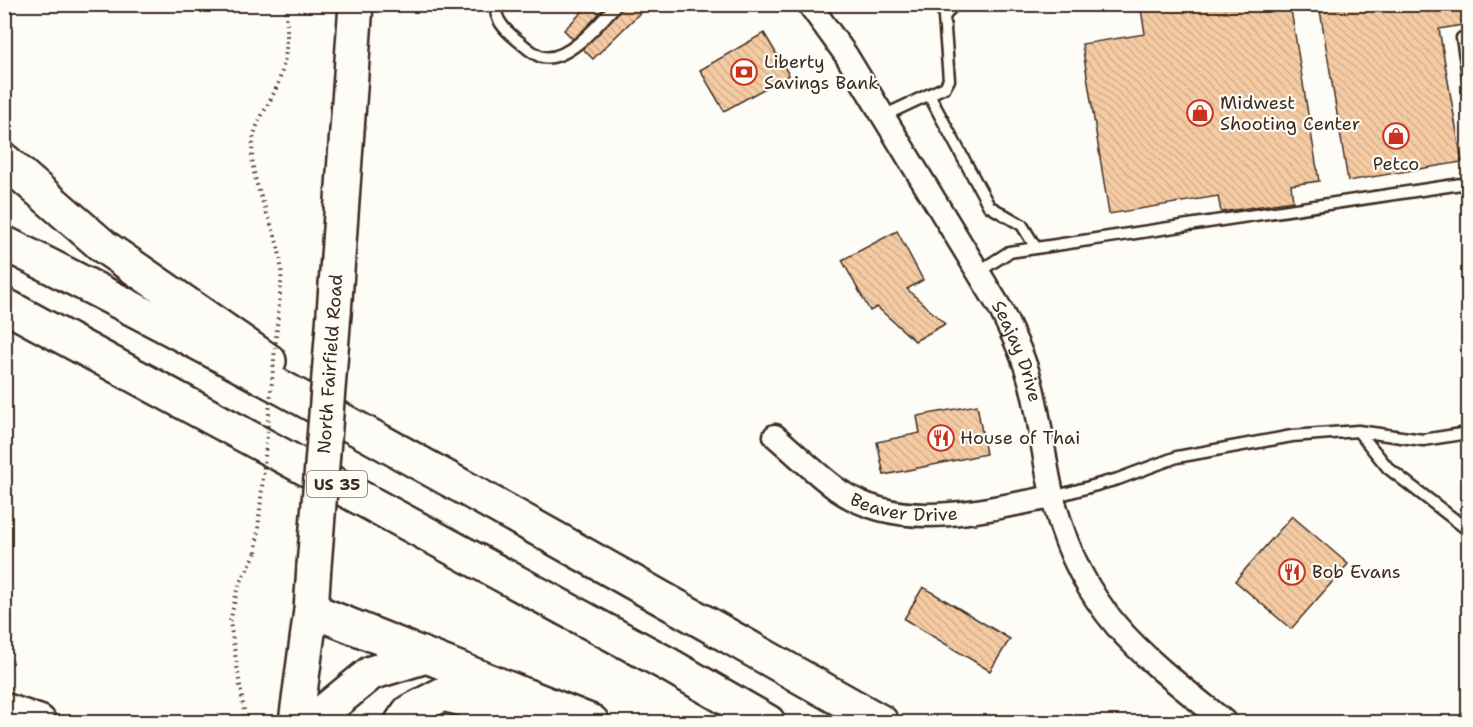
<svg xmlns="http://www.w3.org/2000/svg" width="1473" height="727" font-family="'Shantell Sans',sans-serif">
<defs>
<pattern id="building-back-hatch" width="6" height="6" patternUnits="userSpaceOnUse" patternTransform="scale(1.5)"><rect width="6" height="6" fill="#f4cba3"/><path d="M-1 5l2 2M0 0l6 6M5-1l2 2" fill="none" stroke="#d2ae8c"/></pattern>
</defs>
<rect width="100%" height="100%" fill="#fdfcf7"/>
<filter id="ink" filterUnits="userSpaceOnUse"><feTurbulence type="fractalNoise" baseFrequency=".0167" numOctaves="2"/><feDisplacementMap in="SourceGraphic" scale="12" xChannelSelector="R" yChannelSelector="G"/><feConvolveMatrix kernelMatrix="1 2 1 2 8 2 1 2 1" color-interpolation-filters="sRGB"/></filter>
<g filter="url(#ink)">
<path fill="url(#building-back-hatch)" stroke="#3b2a1e" stroke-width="1.5" d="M590 4H649L593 59 564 30Z
M1169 4H1290L1319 181 1291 185 1293 201 1221 212 1218 196 1109 214 1082 44 1145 34 1141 9Z
M1319 4H1468V24L1439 29 1462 162 1348 181Z
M764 33 789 75 724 111 700 70Z
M897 231 923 280 907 289 945 324 915 341 877 307 870 311 842 260Z
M977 405 986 454 884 475 877 442 920 433 917 416Z
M1292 516 1348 564 1291 629 1235 581Z
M923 587 1010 639 990 671 904 619Z"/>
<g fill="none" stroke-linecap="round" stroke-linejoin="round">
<g stroke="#3b2a1e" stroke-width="15">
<path id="service" d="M496 4C494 19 505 30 516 39 524 45 533 55 543 57 569 62 601 21 617 4
M1468 37 1462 38 1468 76
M929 95 989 206 1022 225 1036 248
M883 116 945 87 949 80 944 17 952 6 963 4
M978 272 1009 252 1468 183
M1358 431 1388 468 1468 530
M1053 497 1118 479 1177 457 1292 436 1358 431 1423 440 1468 433"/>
</g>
<g stroke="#3b2a1e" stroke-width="27">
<g id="minor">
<path id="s1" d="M809 4 846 55 1000 308C1012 333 1024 357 1031 384 1042 425 1044 469 1056 509 1085 615 1144 657 1225 722"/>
<path id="s2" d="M775 436C796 454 816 474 838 490 903 534 983 509 1053 497"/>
</g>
</g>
<g stroke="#3b2a1e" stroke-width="38">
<path id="primary" d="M334 313 356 4
M296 722 311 610 314 566"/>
</g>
<g stroke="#3b2a1e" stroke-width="38">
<path id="motorway" d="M4 160 103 246 269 361
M4 243C302 392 591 559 881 722
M4 305 669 665 768 722
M311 610 592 722
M4 710 39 722
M311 722 371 673 426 656
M402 722 409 712 443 694 528 716"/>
</g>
<path stroke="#3b2a1e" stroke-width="4" stroke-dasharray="1.5 4.5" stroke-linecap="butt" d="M281 284C286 229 246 193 253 141 255 122 270 104 277 86 287 61 290 30 284 4
M243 722 244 711 230 622 237 590 256 552"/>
<use href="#service" stroke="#fdfcf7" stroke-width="10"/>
<use href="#minor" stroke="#fdfcf7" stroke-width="22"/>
<use href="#primary" stroke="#fdfcf7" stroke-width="33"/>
<use href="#motorway" stroke="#fdfcf7" stroke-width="33"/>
<g stroke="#3b2a1e" stroke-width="38" stroke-linecap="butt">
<path id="primary-bridge" d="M314 566 334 313"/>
</g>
<path stroke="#3b2a1e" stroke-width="4" stroke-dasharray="1.5 4.5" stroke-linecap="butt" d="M256 552 281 284"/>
<use href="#primary-bridge" stroke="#fdfcf7" stroke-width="33"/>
</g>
</g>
<defs>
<g id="bank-ring" transform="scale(1.35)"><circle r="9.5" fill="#fdfcf7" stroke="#c8321e" stroke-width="1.5"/><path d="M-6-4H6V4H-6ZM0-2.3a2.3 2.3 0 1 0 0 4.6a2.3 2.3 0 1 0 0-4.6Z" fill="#c8321e"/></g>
<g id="shop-ring" transform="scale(1.35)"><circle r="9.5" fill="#fdfcf7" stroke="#c8321e" stroke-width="1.5"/><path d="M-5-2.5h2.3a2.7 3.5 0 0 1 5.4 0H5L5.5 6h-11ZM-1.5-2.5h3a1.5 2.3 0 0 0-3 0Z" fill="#c8321e"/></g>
<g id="restaurant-ring" transform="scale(1.35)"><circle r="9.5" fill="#fdfcf7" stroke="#c8321e" stroke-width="1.5"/><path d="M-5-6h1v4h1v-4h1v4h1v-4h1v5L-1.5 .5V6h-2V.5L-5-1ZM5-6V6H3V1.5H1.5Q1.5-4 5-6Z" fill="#c8321e"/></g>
</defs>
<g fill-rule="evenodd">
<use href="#bank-ring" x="744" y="72"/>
<use href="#shop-ring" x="1200" y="113"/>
<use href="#shop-ring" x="1396" y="136"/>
<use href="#restaurant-ring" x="941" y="438"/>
<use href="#restaurant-ring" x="1292" y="572"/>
</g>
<g text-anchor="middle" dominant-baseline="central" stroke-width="4.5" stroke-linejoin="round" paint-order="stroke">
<rect fill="#fdfcf7" stroke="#75695f" stroke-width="1.5" x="307" y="471" width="60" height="26" rx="4.5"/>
<g font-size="16" font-weight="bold" fill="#3b2a1e">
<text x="337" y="484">US 35</text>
</g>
<g font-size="18" fill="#3b2a1e" stroke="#fdfcf7" text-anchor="start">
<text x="764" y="62">Liberty<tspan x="764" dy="21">Savings Bank</tspan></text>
<text x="1220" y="103">Midwest<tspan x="1220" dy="21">Shooting Center</tspan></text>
<text x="1396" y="164" text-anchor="middle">Petco</text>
<text x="960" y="438">House of Thai</text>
<text x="1312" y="572">Bob Evans</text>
</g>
<g font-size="18" fill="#3b2a1e" stroke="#fdfcf7">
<text stroke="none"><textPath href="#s1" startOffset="406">Seajay Drive</textPath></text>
<text transform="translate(330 364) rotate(-86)">North Fairfield Road</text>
<text stroke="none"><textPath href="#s2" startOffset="153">Beaver Drive</textPath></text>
</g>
</g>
<rect width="1473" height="727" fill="none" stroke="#fdfcf7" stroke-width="24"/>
<rect x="12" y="12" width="1449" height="703" fill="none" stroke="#3b2a1e" stroke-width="2" filter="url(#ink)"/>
</svg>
